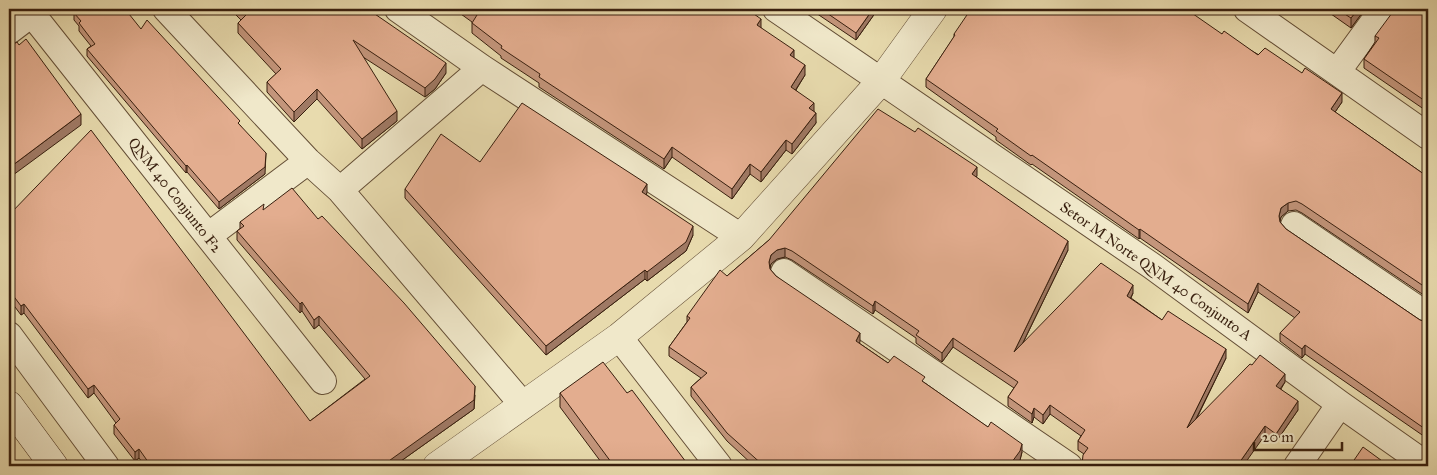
<svg xmlns="http://www.w3.org/2000/svg" width="1437" height="475" font-family="'IM FELL Great Primer',serif">
<rect width="100%" height="100%" fill="#e8dbae"/>
<filter id="stains"><feTurbulence type="fractalNoise" baseFrequency=".004" numOctaves="4"/><feColorMatrix values="0 0 0 0 .2 0 0 0 0 .09 0 0 0 0 .02 0 0 0 .5 -.17"/></filter>
<radialGradient id="worn" r=".72"><stop offset=".6" stop-color="#630" stop-opacity="0"/><stop offset="1" stop-color="#630" stop-opacity=".3"/></radialGradient>
<g fill="none" stroke-linecap="round" stroke-linejoin="round">
<g stroke="#644e36" stroke-width="28">
<path id="minor" d="M28 9 323 381
M166 9 308 161 340 190 523 405
M398 9 482 68 741 237
M776 9 1152 266 1340 404 1428 466
M1247 9 1428 136
M9 31 38 9
M1337 72 1383 9
M340 190 482 68
M1294 225 1428 316
M208 236 308 161
M784 272 1069 466
M9 335 106 466
M619 337 719 466
M1297 466 1340 404"/>
</g>
<g stroke="#644e36" stroke-width="29">
<path id="tertiary" d="M437 466 619 337 741 237 881 81 933 9"/>
</g>
<g stroke="#381f0e" stroke-width="29">
<path id="secondary" d="M9 405 54 466"/>
</g>
<use href="#minor" stroke="#f0e8ca" stroke-width="26"/>
<use href="#tertiary" stroke="#f0e8ca" stroke-width="28"/>
<use href="#secondary" stroke="#f0e8ca" stroke-width="28"/>
</g>
<path fill="#c3957b" stroke="#381f0e" d="M235 9H376V15L446 73 435 89 425 97 363 57 397 121 362 149 317 99 294 122 267 92V82L276 74 238 33V23L241 20 235 14Z
M454 9H747L761 28 794 58 805 75 796 90 814 111 816 123 792 154 786 150 761 182 750 174 732 199 672 157 664 169 539 87V83L501 58V56L472 33V22Z
M810 9H878L856 40Z
M1324 9H1365L1351 28Z
M1428 9V112L1364 68V59L1375 42V36Z
M74 13 141 29 240 125 265 174 219 209 187 172 186 173 87 56V49L91 46 79 31V26L74 20Z
M954 34H1222L1342 102 1335 112 1428 177V298L1302 213 1296 210 1288 211 1281 217 1280 222 1286 229 1420 320 1428 322V439L1305 354 1302 358 1280 341V333L1295 318 1258 292 1248 313 1140 238 1139 239 1032 164 1031 165 996 140V137L926 87V79L954 37Z
M480 162 647 193 646 194 693 235 686 251 647 281 645 279 546 355 405 198V189Z
M977 176 976 177 1068 250 1023 343 1133 293 1131 298 1162 320 1226 358 1196 420 1285 382 1281 389 1298 410 1276 442 1265 435 1082 465 1084 454 1078 450V441L1081 436 1050 414 1043 424 1034 417 1032 423 1008 406V397L1014 388 953 347 942 362 916 343V338L875 310 873 314 792 260 785 257 777 259 771 264 770 269 776 276 860 342 859 343 888 363 925 383 1022 452 1020 460 1016 466H754L727 441 691 396V387L701 378 669 356V347L687 322V316L727 276 769 240Z
M264 210 318 219 475 395 474 409 394 466H145L139 458 135 461 114 434V425L116 423 94 393 88 398 24 313 21 315 12 303V258L9 215 310 421 365 379 319 325 314 329 302 311 300 313 237 240V231L240 229V222Z
M560 393H627L689 466H604L560 407Z"/>
<path fill="#9f7964" stroke="#381f0e" d="M375 9H376V17L372 12Z
M873 9H878L856 40V33Z
M1358 9H1365L1351 28V18Z
M761 19V29L757 25Z
M794 50V60L790 55Z
M446 63V73L435 89 425 97V88Z
M805 65V75L791 97V87Z
M317 89V99L294 122V112Z
M1342 93V102L1331 118V109Z
M814 103V113L809 108Z
M397 111V121L362 149V139Z
M816 113V123L792 154V144Z
M81 114V125L9 178V168Z
M786 140V150L761 182V172Z
M672 147V157L664 169V159Z
M266 153 265 174 219 209V202Z
M750 164V174L732 199V189Z
M187 165V172L186 173V166Z
M977 167V176L972 183V174Z
M647 184V193L642 201V192Z
M1288 203V211L1281 217 1279 224V216L1281 208Z
M693 226V235L686 251 647 281V272Z
M1140 229V238L1139 239V230Z
M1068 241V250L1014 361V352Z
M785 248V257L777 259 771 264 769 270V262L771 255 777 250Z
M12 250V258L9 260V252Z
M645 270V279L546 355V346Z
M1258 283V292L1248 313V304Z
M1133 285V293L1127 305V296Z
M875 301V310L873 314V306Z
M302 302V311L300 313V304Z
M24 304V313L21 315V306Z
M319 316V325L314 329V320Z
M860 333V342L856 349V341Z
M953 338V347L942 362V353Z
M1305 345V354L1302 358V349Z
M1226 349V358L1187 437V428Z
M1285 374V382L1276 395V386Z
M94 385V393L88 398V389Z
M475 386 474 409 394 466H386V463Z
M1298 401V410L1276 442V434Z
M1050 405V414L1043 424V415Z
M1034 408V417L1032 423V414Z
M1265 426V435L1243 466H1237Z
M1022 444V452L1020 460 1016 466H1009Z
M139 449V458L135 461V452Z"/>
<path fill="#e3ad8f" stroke="#381f0e" d="M79 9H125L141 29 147 20 240 121 238 123 266 153 265 167 219 202 187 165 186 166 87 49 95 44 79 23 81 21 74 13Z
M240 9H375L372 12 446 63 435 79 425 88 353 40 397 111 362 139 317 89 294 112 267 82 281 69 238 23 246 15Z
M468 9H747L761 19 757 25 794 50 790 55 805 65 791 87 814 103 809 108 816 113 792 144 786 140 761 172 750 164 732 189 672 147 664 159 539 77 540 74 501 48 502 46 472 23 477 15Z
M821 9H873L856 33Z
M971 9H1186L1222 34 1224 31 1258 55 1265 48 1302 73 1305 68 1342 93 1331 109 1428 177V289L1302 204 1296 201 1288 203 1281 208 1279 216 1280 222 1286 229 1420 320 1428 322V431L1305 345 1302 349 1280 333 1300 312 1258 283 1248 304 1140 229 1139 230 1032 155 1031 156 996 131 998 129 926 79 955 35 954 34Z
M1337 9H1358L1351 18Z
M1395 9H1428V103L1364 59 1379 38 1375 36Z
M26 39 81 114 9 168V47L17 42 19 45Z
M522 103 647 184 642 192 693 226 686 242 647 272 645 270 546 346 405 189 441 134 480 162Z
M878 109 915 132 918 128 977 167 972 174 1068 241 1014 352 1101 263 1133 285 1127 296 1162 320 1168 311 1226 349 1187 428 1250 364 1252 365 1260 355 1285 374 1276 386 1298 401 1276 434 1265 426 1237 466H1081L1082 465 1083 455 1088 448 1078 441 1085 430 1050 405 1043 415 1034 408 1032 414 1008 397 1018 382 953 338 942 353 916 335 919 331 875 301 873 306 792 251 785 248 777 250 771 255 769 262 770 269 776 276 860 333 856 341 888 363 894 356 925 377 922 381 988 427 991 422 1022 444 1020 451 1009 466H764L727 433 691 387 707 373 669 347 690 318 687 316 720 270 727 276 769 240Z
M91 130 310 421 370 376 319 316 314 320 302 302 300 304 237 231 244 226 240 222 264 204 263 210 292 188 318 219 322 216 404 303 475 386 474 400 386 463 388 465 386 466H151L139 449 135 452 114 425 120 419 94 385 88 389 24 304 21 306 12 294V250L9 252V215Z
M603 362 627 393 632 390 689 466H614L560 393Z
M1363 447 1389 466H1350Z"/>
<g text-anchor="middle" dominant-baseline="central" stroke-width="4" stroke-linejoin="round" paint-order="stroke">
<g font-size="15" fill="#381f0e" stroke="#f0e8ca">
<text transform="translate(175 195) rotate(52)">QNM 40 Conjunto F2</text>
<text transform="translate(1156 271) rotate(35)">Setor M Norte QNM 40 Conjunto A</text>
</g>
</g>
<rect width="1437" height="475" fill="none" stroke="#e8dbae" stroke-width="30"/>
<rect x="10" y="10" width="1417" height="455" fill="none" stroke="#381f0e" stroke-width="2.5"/>
<rect x="15" y="15" width="1407" height="445" fill="none" stroke="#381f0e"/>
<path d="M1254 442v8h88v-8" fill="none" stroke="#381f0e" stroke-width="2.5"/>
<text x="1262" y="442" font-size="15" fill="#381f0e" stroke="#f0e8ca" stroke-width="4" paint-order="stroke">20 m</text>
<rect width="100%" height="100%" filter="url(#stains)"/>
<rect width="100%" height="100%" fill="url(#worn)"/>
</svg>
